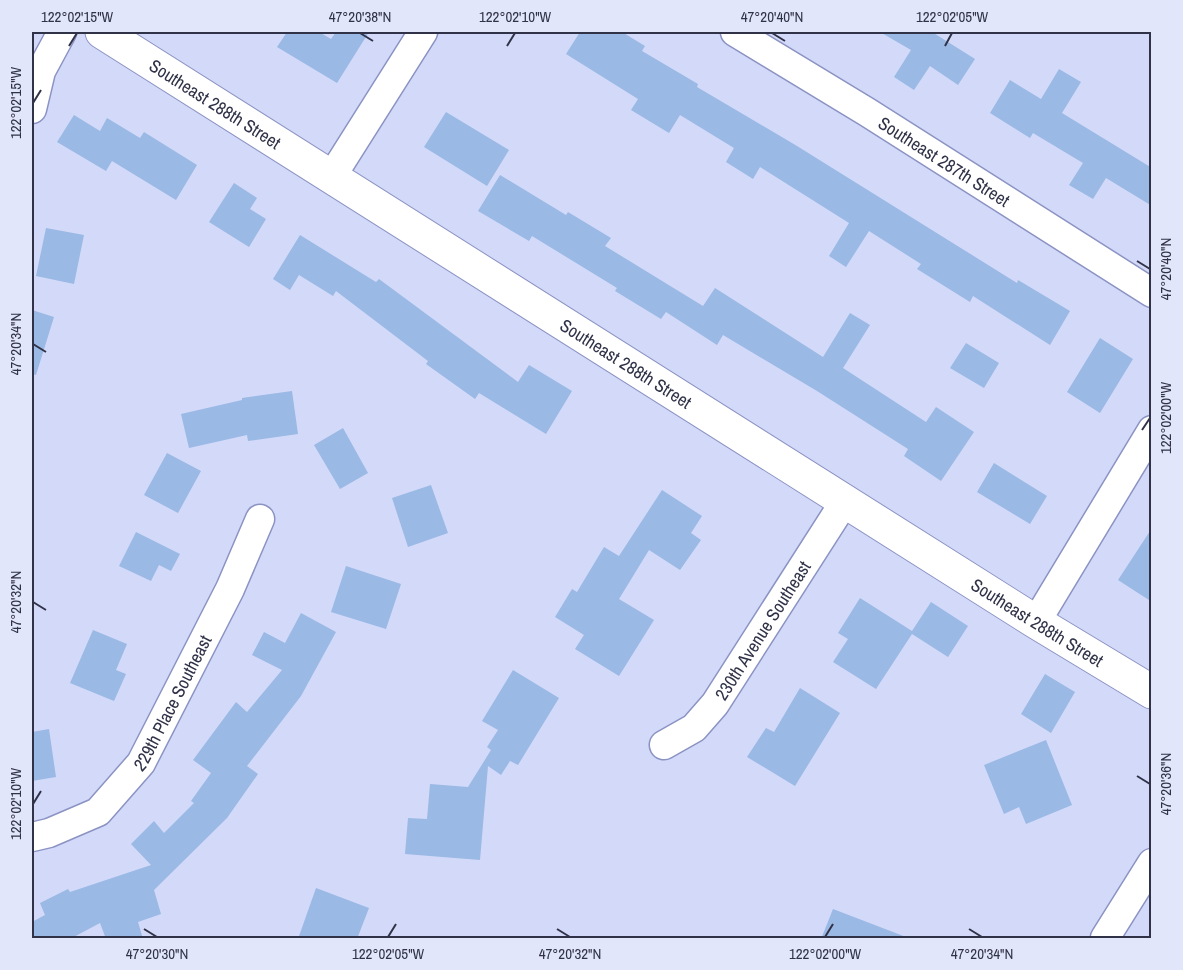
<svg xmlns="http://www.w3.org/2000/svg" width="1183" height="970" font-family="'Archivo Narrow',sans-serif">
<rect width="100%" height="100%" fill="#d3d9f8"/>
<path fill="#9ab9e5" d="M287 32H319L331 39 336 32H369L337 83 277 47Z
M580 32H622L645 46 642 51 698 84 697 87 797 146 1017 283 1018 280 1070 311 1050 345 973 296 970 302 917 269 921 264 869 231 846 267 829 256 849 223 760 167 753 179 726 162 734 148 680 115 669 133 631 110 638 99 566 54Z
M880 32H932L975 59 958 85 930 66 914 90 894 77 911 50Z
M1059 69 1081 82 1062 113 1152 168V206L1106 178 1093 199 1069 185 1083 163 1033 133 1030 138 990 113 1010 80 1041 99Z
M446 112 509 150 487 186 424 147Z
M74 115 100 131 107 118 140 138 144 132 197 165 176 200 112 161 106 171 57 142Z
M500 175 566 215 568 212 611 238 605 246 703 306 715 288 823 357 850 313 870 325 843 368 926 422 936 407 974 432 941 481 904 456 908 449 817 391 723 335 717 345 666 312 661 319 615 291 617 288 532 236 529 241 478 211Z
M234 183 257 198 250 209 266 219 249 247 209 222Z
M46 228 84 235 74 284 36 276Z
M300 235 376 282 379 279 518 382 529 365 572 391 546 434 479 393 475 399 426 364 428 361 336 291 333 296 299 275 290 290 273 279Z
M32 310 54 317 36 375 32 374Z
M1100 338 1133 359 1100 413 1067 392Z
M966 343 999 363 984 388 950 368Z
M292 391 298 434 248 441 247 435 189 448 181 414 242 400V398Z
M343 428 368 473 340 489 314 445Z
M167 453 201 471 178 513 144 495Z
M994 463 1047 496 1030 524 977 492Z
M431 485 448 533 408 547 392 498Z
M662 490 702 516 691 533 701 540 680 570 649 550 619 599 654 620 619 676 575 649 584 635 555 617 572 589 577 592 604 547 619 556Z
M1152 528V602L1118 580Z
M136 532 180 554 171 571 159 565 151 581 119 566Z
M346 566 401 584 386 629 331 612Z
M860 598 912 631 931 602 968 626 948 657 912 634 876 689 833 662 848 639 838 633Z
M301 613 336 632 301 696 247 766 258 774 227 818 154 890 161 914 138 922 143 939H106L100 923 70 939H32V922L45 915 40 903 68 889 70 892 151 865 131 844 154 821 164 833 194 803 191 801 211 773 193 760 236 702 247 712 282 670 252 655 264 632 285 643Z
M93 630 127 644 116 670 126 674 114 701 70 683Z
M513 670 559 698 518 765 510 761 501 775 488 766 480 860 405 854 408 818 427 819 430 784 468 787 491 750 487 747 498 730 482 721Z
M1045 674 1075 692 1051 733 1021 714Z
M800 688 840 713 795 786 747 757 766 728 774 732Z
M49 729 56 777 32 781V732Z
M1046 740 1072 805 1026 824 1019 807 1004 814 984 765Z
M316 888 369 908 357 939H298Z
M833 909 906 937V939H821Z"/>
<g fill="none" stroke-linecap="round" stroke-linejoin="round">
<g stroke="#8b93c3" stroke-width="31">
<g id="minor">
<path id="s1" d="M735 32 867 112 1152 293"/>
<path d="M32 109 41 71 62 32"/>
<path d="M332 176 423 32"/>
<path d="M1036 622 1152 430"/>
<path id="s2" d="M664 745 694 728 715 704 845 501"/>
<path id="s3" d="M32 837 49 833 98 812 141 763 230 589 260 519"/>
<path d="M1105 938 1152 863"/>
</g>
</g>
<g stroke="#8b93c3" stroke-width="35">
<g id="tertiary">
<path id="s4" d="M102 32 1036 622 1152 692"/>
</g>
</g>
<use href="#minor" stroke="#fff" stroke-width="28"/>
<use href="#tertiary" stroke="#fff" stroke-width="33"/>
</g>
<path fill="none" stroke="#303348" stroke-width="2" d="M360 33 373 41M772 33 785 41M69 46 77 33M507 46 515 33M945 46 952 33M33 103 41 90M1137 261 1150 269M33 344 46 352M1142 430 1150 418M33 602 46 610M1137 776 1150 784M33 804 41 791M144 929 157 937M557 929 570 937M969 929 982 937M388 937 396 924M825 937 833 924"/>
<g text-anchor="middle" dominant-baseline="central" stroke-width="4.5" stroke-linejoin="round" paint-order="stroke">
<g font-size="18" fill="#303348" stroke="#e2e6fb">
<text stroke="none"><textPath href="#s4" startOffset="134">Southeast 288th Street</textPath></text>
<text stroke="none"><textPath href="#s1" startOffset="246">Southeast 287th Street</textPath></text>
<text stroke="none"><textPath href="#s4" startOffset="620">Southeast 288th Street</textPath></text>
<text stroke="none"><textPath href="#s4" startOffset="1106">Southeast 288th Street</textPath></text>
<text stroke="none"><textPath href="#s2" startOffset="154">230th Avenue Southeast</textPath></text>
<text stroke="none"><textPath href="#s3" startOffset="204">229th Place Southeast</textPath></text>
</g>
</g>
<rect width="1183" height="970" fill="none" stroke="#e2e6fb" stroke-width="66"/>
<rect x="33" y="33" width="1117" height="904" fill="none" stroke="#303348" stroke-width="2"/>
<g font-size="15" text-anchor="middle" fill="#303348">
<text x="77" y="22">122°02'15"W</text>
<text x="360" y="22">47°20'38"N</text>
<text x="515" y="22">122°02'10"W</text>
<text x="772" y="22">47°20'40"N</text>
<text x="952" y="22">122°02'05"W</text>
<text transform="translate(16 103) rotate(-90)" y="5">122°02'15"W</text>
<text transform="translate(1166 269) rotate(-90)" y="5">47°20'40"N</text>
<text transform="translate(16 344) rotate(-90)" y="5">47°20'34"N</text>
<text transform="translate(1166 418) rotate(-90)" y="5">122°02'00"W</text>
<text transform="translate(16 602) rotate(-90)" y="5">47°20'32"N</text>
<text transform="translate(1166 784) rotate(-90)" y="5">47°20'36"N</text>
<text transform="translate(16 804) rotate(-90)" y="5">122°02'10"W</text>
<text x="157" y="959">47°20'30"N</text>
<text x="388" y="959">122°02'05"W</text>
<text x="570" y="959">47°20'32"N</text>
<text x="825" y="959">122°02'00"W</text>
<text x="982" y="959">47°20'34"N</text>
</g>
</svg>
